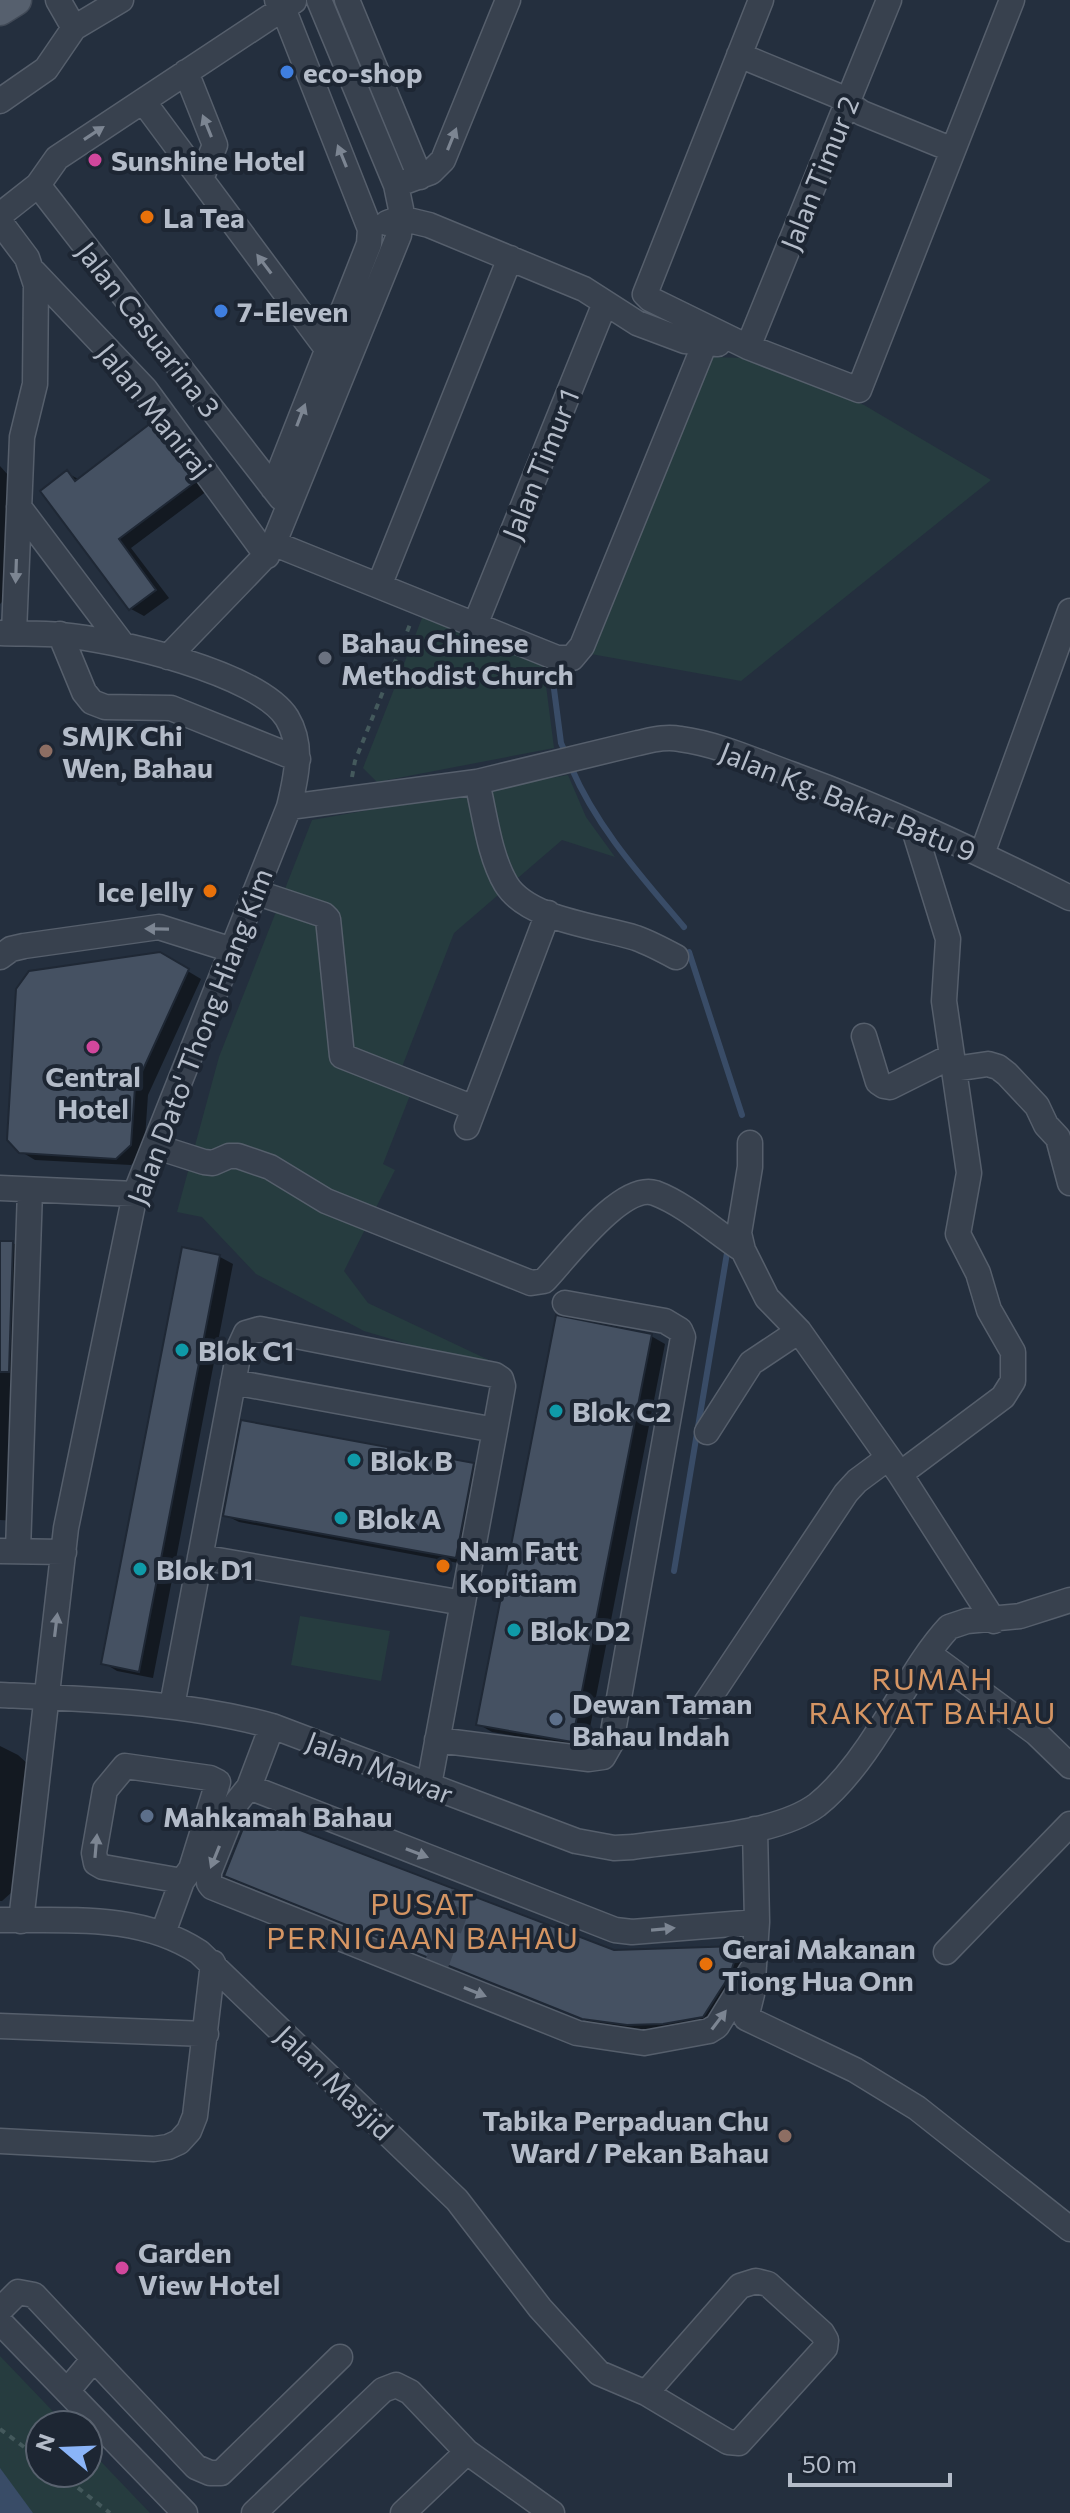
<svg xmlns="http://www.w3.org/2000/svg" width="1070" height="2513" font-family="Commissioner,sans-serif">
<rect width="100%" height="100%" fill="#242f3e"/>
<path fill="#263c3f" d="M711 357 744 358 864 405 991 480 741 681 591 654Z
M424 613 543 662 554 748 377 782 363 768Z
M568 775 586 817 615 857 562 840 454 933 402 1067 418 1075 383 1164 395 1170 344 1271 368 1303 495 1363 425 1349 364 1331 256 1274 202 1217 177 1212 219 1057 312 820Z
M300 1616 390 1631 381 1681 291 1665Z
M0 2356 66 2425H40V2473H88V2448L150 2513H0Z"/>
<path fill="#394c67" d="M0 2468 33 2513H0Z"/>
<path fill="#0007" d="M152 426 165 434 207 491 131 548 169 598 144 616 131 609 67 473 80 480Z
M0 466 8 475 3 601 0 604Z
M159 954 201 979 148 1095 144 1153 131 1165 35 1160 20 1151Z
M0 1243H13L26 1251 17 1521 0 1520Z
M220 1257 233 1264 153 1678 117 1671 104 1663Z
M651 1336 665 1344 586 1748 492 1732 478 1724Z
M473 1465 487 1473 469 1565 239 1522 225 1515Z
M0 1746 18 1755 28 1764 12 1892 2 1901H0Z
M226 1875 614 1953 739 1948 751 1955 717 2023 642 2032 597 2025 240 1882Z"/>
<g fill="none" stroke-linecap="round" stroke-linejoin="round">
<path stroke="#394c67" stroke-width="6" d="M551 666 561 743 567 756
M571 767C597 828 641 876 684 927
M689 952 742 1115
M674 1571 728 1247"/>
</g>
<path fill="#455162" stroke="#1f2835" stroke-width="2" d="M151 423 195 482 119 539 156 590 129 610 40 491 67 470 75 481Z
M160 952 189 969 135 1087 131 1145 116 1159 19 1153 7 1140 16 989 29 971Z
M0 1241H13L9 1372H0Z
M182 1247 220 1255 139 1672 101 1664Z
M556 1315 652 1334 572 1742 476 1725Z
M241 1420 474 1463 456 1558 223 1516Z
M250 1811 614 1950 739 1946 730 1975 703 2017 663 2024 627 2025 582 2019 224 1876Z"/>
<g fill="none" stroke-linecap="round" stroke-linejoin="round">
<path stroke="#3a4453" stroke-width="24" stroke-dasharray="24 12" stroke-linecap="butt" d="M437 1963 463 1893"/>
<g stroke="#565f6c" stroke-width="27">
<path id="minor" d="M58 0 74 28
M347 0 420 177
M761 0 645 294 650 299 748 347 859 390 1012 0
M739 55 836 95 862 113 953 150
M186 72 215 145 201 179
M0 101 46 69 74 28 121 0
M143 101 333 357
M38 185 57 158 294 1
M396 185 431 172 443 160 508 0
M0 215 38 185 281 498
M0 222 27 258 36 285 35 384 22 437 14 633
M387 223 400 218 429 225 584 289 637 323 685 341 718 344
M34 272 145 389 267 556
M748 347 889 0
M273 488 369 244 370 229 283 8 277 0
M19 507 123 645
M275 544 557 658H572L582 646 705 343
M379 586 510 258
M475 625 605 303
M0 633C20 634 41 633 61 635 113 639 259 673 287 718 304 746 296 778 289 807L135 1194 66 1528 21 1921
M60 634 84 692 92 702 105 707 171 708 298 759
M168 657 271 550 399 235 401 209 396 185 319 0
M477 782C485 815 489 855 506 884 528 920 598 926 636 938 650 943 663 950 676 957
M289 807 477 782 638 743C652 740 666 736 680 739 718 744 755 761 791 774 887 809 978 852 1070 898
M982 854 1070 611
M255 892 324 915 328 919 342 1056 474 1108
M0 957 11 949 24 946 159 927 232 950
M864 1036 878 1082 884 1086 890 1087 952 1056
M954 1069 988 1064 998 1067 1007 1074 1037 1106 1046 1125 1058 1138 1070 1183
M467 1127 548 913
M750 1143V1167L739 1233 743 1250 767 1298 799 1331 900 1474 994 1621
M154 1146 204 1162 213 1163 229 1156H238L270 1167 326 1201 531 1283 544 1281C566 1258 622 1182 655 1193 687 1205 715 1232 743 1250
M0 1188 135 1194
M233 1382 495 1430 429 1785
M707 1432 751 1363 799 1331
M900 1474 1003 1397 1013 1381V1352L989 1310 978 1273 958 1234 969 1173 944 1001 948 939 912 823
M0 1551 64 1552
M18 1551 30 1190
M200 1557 463 1603
M929 1654 1036 1733 1070 1766
M0 1695C91 1699 184 1702 272 1726L576 1841 614 1848 633 1847C685 1839 775 1836 817 1805 842 1785 863 1756 880 1729 902 1696 922 1656 949 1627L967 1621 1020 1616 1070 1600
M172 1706 240 1346 246 1333 260 1329 495 1375 501 1379 503 1386 495 1430
M704 1706 846 1493 857 1481 888 1458
M272 1726 249 1787 615 1930 632 1932 757 1922 755 1829
M437 1740 589 1759 603 1757 611 1743 683 1337 680 1330 665 1321 565 1303
M249 1787 237 1802 209 1872V1883L212 1887 577 2033 644 2043 709 2031 717 2026 754 1966
M0 1920C69 1921 139 1913 199 1952L457 2200 540 2308 599 2373 646 2393 728 2442 739 2443 825 2348 826 2340 822 2333 768 2284 756 2281 740 2286 646 2393
M757 1922 752 1994 746 2018 855 2070 917 2108 1070 2229
M163 1933 182 1881 191 1869 218 1782 210 1778 125 1766 105 1790 94 1853 96 1863 103 1867 182 1881
M946 1952 1070 1824
M0 2026 206 2034
M0 2141 154 2149 168 2147 179 2142 189 2131 195 2116 213 1963
M0 2310 18 2292 34 2295 94 2359 67 2391
M0 2322 185 2513
M94 2359 196 2467 210 2473H221L340 2357
M254 2513 383 2390 396 2385 410 2392 467 2452 552 2513
M403 2513 467 2452"/>
</g>
<g stroke="#414a57" stroke-width="33">
<path id="major" d="M0 10 16 0"/>
</g>
<path stroke="#44595c" stroke-width="4" stroke-dasharray="6 6" stroke-linecap="butt" d="M352 777 355 761 411 622
M0 2429 40 2459
M59 2473 110 2513"/>
<use href="#minor" stroke="#38414e" stroke-width="24"/>
<use href="#major" stroke="#56606e" stroke-width="30"/>
</g>
<defs><path id="oneway-solid" d="M-6-.8H1V-3.2L6.5 0L1 3.2V.8H-6Z" transform="scale(2)"/></defs>
<g fill="#7c8592">
<use href="#oneway-solid" transform="translate(207 126) rotate(-112)"/>
<use href="#oneway-solid" transform="translate(94 133) rotate(-33)"/>
<use href="#oneway-solid" transform="translate(452 139) rotate(-68)"/>
<use href="#oneway-solid" transform="translate(342 156) rotate(-112)"/>
<use href="#oneway-solid" transform="translate(264 264) rotate(-127)"/>
<use href="#oneway-solid" transform="translate(301 415) rotate(-69)"/>
<use href="#oneway-solid" transform="translate(16 571) rotate(92)"/>
<use href="#oneway-solid" transform="translate(157 929) rotate(-179)"/>
<use href="#oneway-solid" transform="translate(56 1625) rotate(-83)"/>
<use href="#oneway-solid" transform="translate(96 1846) rotate(-85)"/>
<use href="#oneway-solid" transform="translate(417 1853) rotate(21)"/>
<use href="#oneway-solid" transform="translate(215 1857) rotate(112)"/>
<use href="#oneway-solid" transform="translate(663 1929) rotate(-5)"/>
<use href="#oneway-solid" transform="translate(475 1992) rotate(22)"/>
<use href="#oneway-solid" transform="translate(719 2020) rotate(-53)"/>
</g>
<g fill="#3f7fe0" stroke="#1d2633" stroke-width="3">
<circle cx="287" cy="72" r="8"/>
<circle cx="221" cy="311" r="8"/>
</g>
<g fill="#d1479c" stroke="#1d2633" stroke-width="3">
<circle cx="95" cy="160" r="8"/>
<circle cx="93" cy="1047" r="8"/>
<circle cx="122" cy="2268" r="8"/>
</g>
<g fill="#e8710a" stroke="#1d2633" stroke-width="3">
<circle cx="147" cy="217" r="8"/>
<circle cx="210" cy="891" r="8"/>
<circle cx="443" cy="1566" r="8"/>
<circle cx="706" cy="1964" r="8"/>
</g>
<circle fill="#6b7280" stroke="#1d2633" stroke-width="3" cx="325" cy="658" r="8"/>
<g fill="#8d6e63" stroke="#1d2633" stroke-width="3">
<circle cx="46" cy="751" r="8"/>
<circle cx="785" cy="2136" r="8"/>
</g>
<g fill="#0f9aa8" stroke="#1d2633" stroke-width="3">
<circle cx="182" cy="1350" r="8"/>
<circle cx="556" cy="1411" r="8"/>
<circle cx="354" cy="1460" r="8"/>
<circle cx="341" cy="1518" r="8"/>
<circle cx="140" cy="1569" r="8"/>
<circle cx="514" cy="1630" r="8"/>
</g>
<g fill="#5c6f8a" stroke="#1d2633" stroke-width="3">
<circle cx="556" cy="1719" r="8"/>
<circle cx="147" cy="1816" r="8"/>
</g>
<g text-anchor="middle" dominant-baseline="central" stroke-width="8" stroke-linejoin="round" paint-order="stroke">
<g font-size="28" font-weight="bold" fill="#b4bcc9" stroke="#1d2633" text-anchor="start">
<text x="303" y="72">eco-shop</text>
<text x="111" y="160">Sunshine Hotel</text>
<text x="163" y="217">La Tea</text>
<text x="237" y="311">7-Eleven</text>
<text x="341" y="642">Bahau Chinese<tspan x="341" dy="32">Methodist Church</tspan></text>
<text x="62" y="735">SMJK Chi<tspan x="62" dy="32">Wen, Bahau</tspan></text>
<text x="194" y="891" text-anchor="end">Ice Jelly</text>
<text x="93" y="1076" text-anchor="middle">Central<tspan x="93" dy="32">Hotel</tspan></text>
<text x="198" y="1350">Blok C1</text>
<text x="572" y="1411">Blok C2</text>
<text x="370" y="1460">Blok B</text>
<text x="357" y="1518">Blok A</text>
<text x="459" y="1550">Nam Fatt<tspan x="459" dy="32">Kopitiam</tspan></text>
<text x="156" y="1569">Blok D1</text>
<text x="530" y="1630">Blok D2</text>
<text x="572" y="1703">Dewan Taman<tspan x="572" dy="32">Bahau Indah</tspan></text>
<text x="163" y="1816">Mahkamah Bahau</text>
<text x="722" y="1948">Gerai Makanan<tspan x="722" dy="32">Tiong Hua Onn</tspan></text>
<text x="769" y="2120" text-anchor="end">Tabika Perpaduan Chu<tspan x="769" dy="32">Ward / Pekan Bahau</tspan></text>
<text x="138" y="2252">Garden<tspan x="138" dy="32">View Hotel</tspan></text>
</g>
<g font-size="28" fill="#b4bcc9" stroke="#1d2633">
<text transform="translate(819 173) rotate(-68)">Jalan Timur 2</text>
<text transform="translate(149 329) rotate(52)">Jalan Casuarina 3</text>
<text transform="translate(155 410) rotate(51)">Jalan Maniraj</text>
<text transform="translate(540 464) rotate(-68)">Jalan Timur 1</text>
<text transform="translate(848 801) rotate(22)">Jalan Kg. Bakar Batu 9</text>
<text transform="translate(199 1036) rotate(-69)">Jalan Dato' Thong Hiang Kim</text>
<text transform="translate(380 1767) rotate(21)">Jalan Mawar</text>
<text transform="translate(335 2082) rotate(44)">Jalan Masjid</text>
</g>
<g font-size="30" letter-spacing="2" fill="#d59563" stroke="#1d2633">
<text x="933" y="1677">RUMAH<tspan x="933" dy="34">RAKYAT BAHAU</tspan></text>
<text x="423" y="1902">PUSAT<tspan x="423" dy="34">PERNIGAAN BAHAU</tspan></text>
</g>
</g>
<g transform="translate(64 2449) rotate(289)"><circle r="38" fill="#1d2633" stroke="#59626f" stroke-width="2"/>
<path d="M0-6L14 30L0 20L-14 30Z" fill="#8ab4f8"/>
<text y="-12" font-size="22" font-weight="bold" text-anchor="middle" fill="#b4bcc9">N</text>
</g>
<path d="M790 2473v12h160v-12" fill="none" stroke="#b4bcc9" stroke-width="4"/>
<text x="802" y="2473" font-size="24" fill="#b4bcc9" stroke="#1d2633" stroke-width="6" paint-order="stroke">50 m</text>
</svg>
